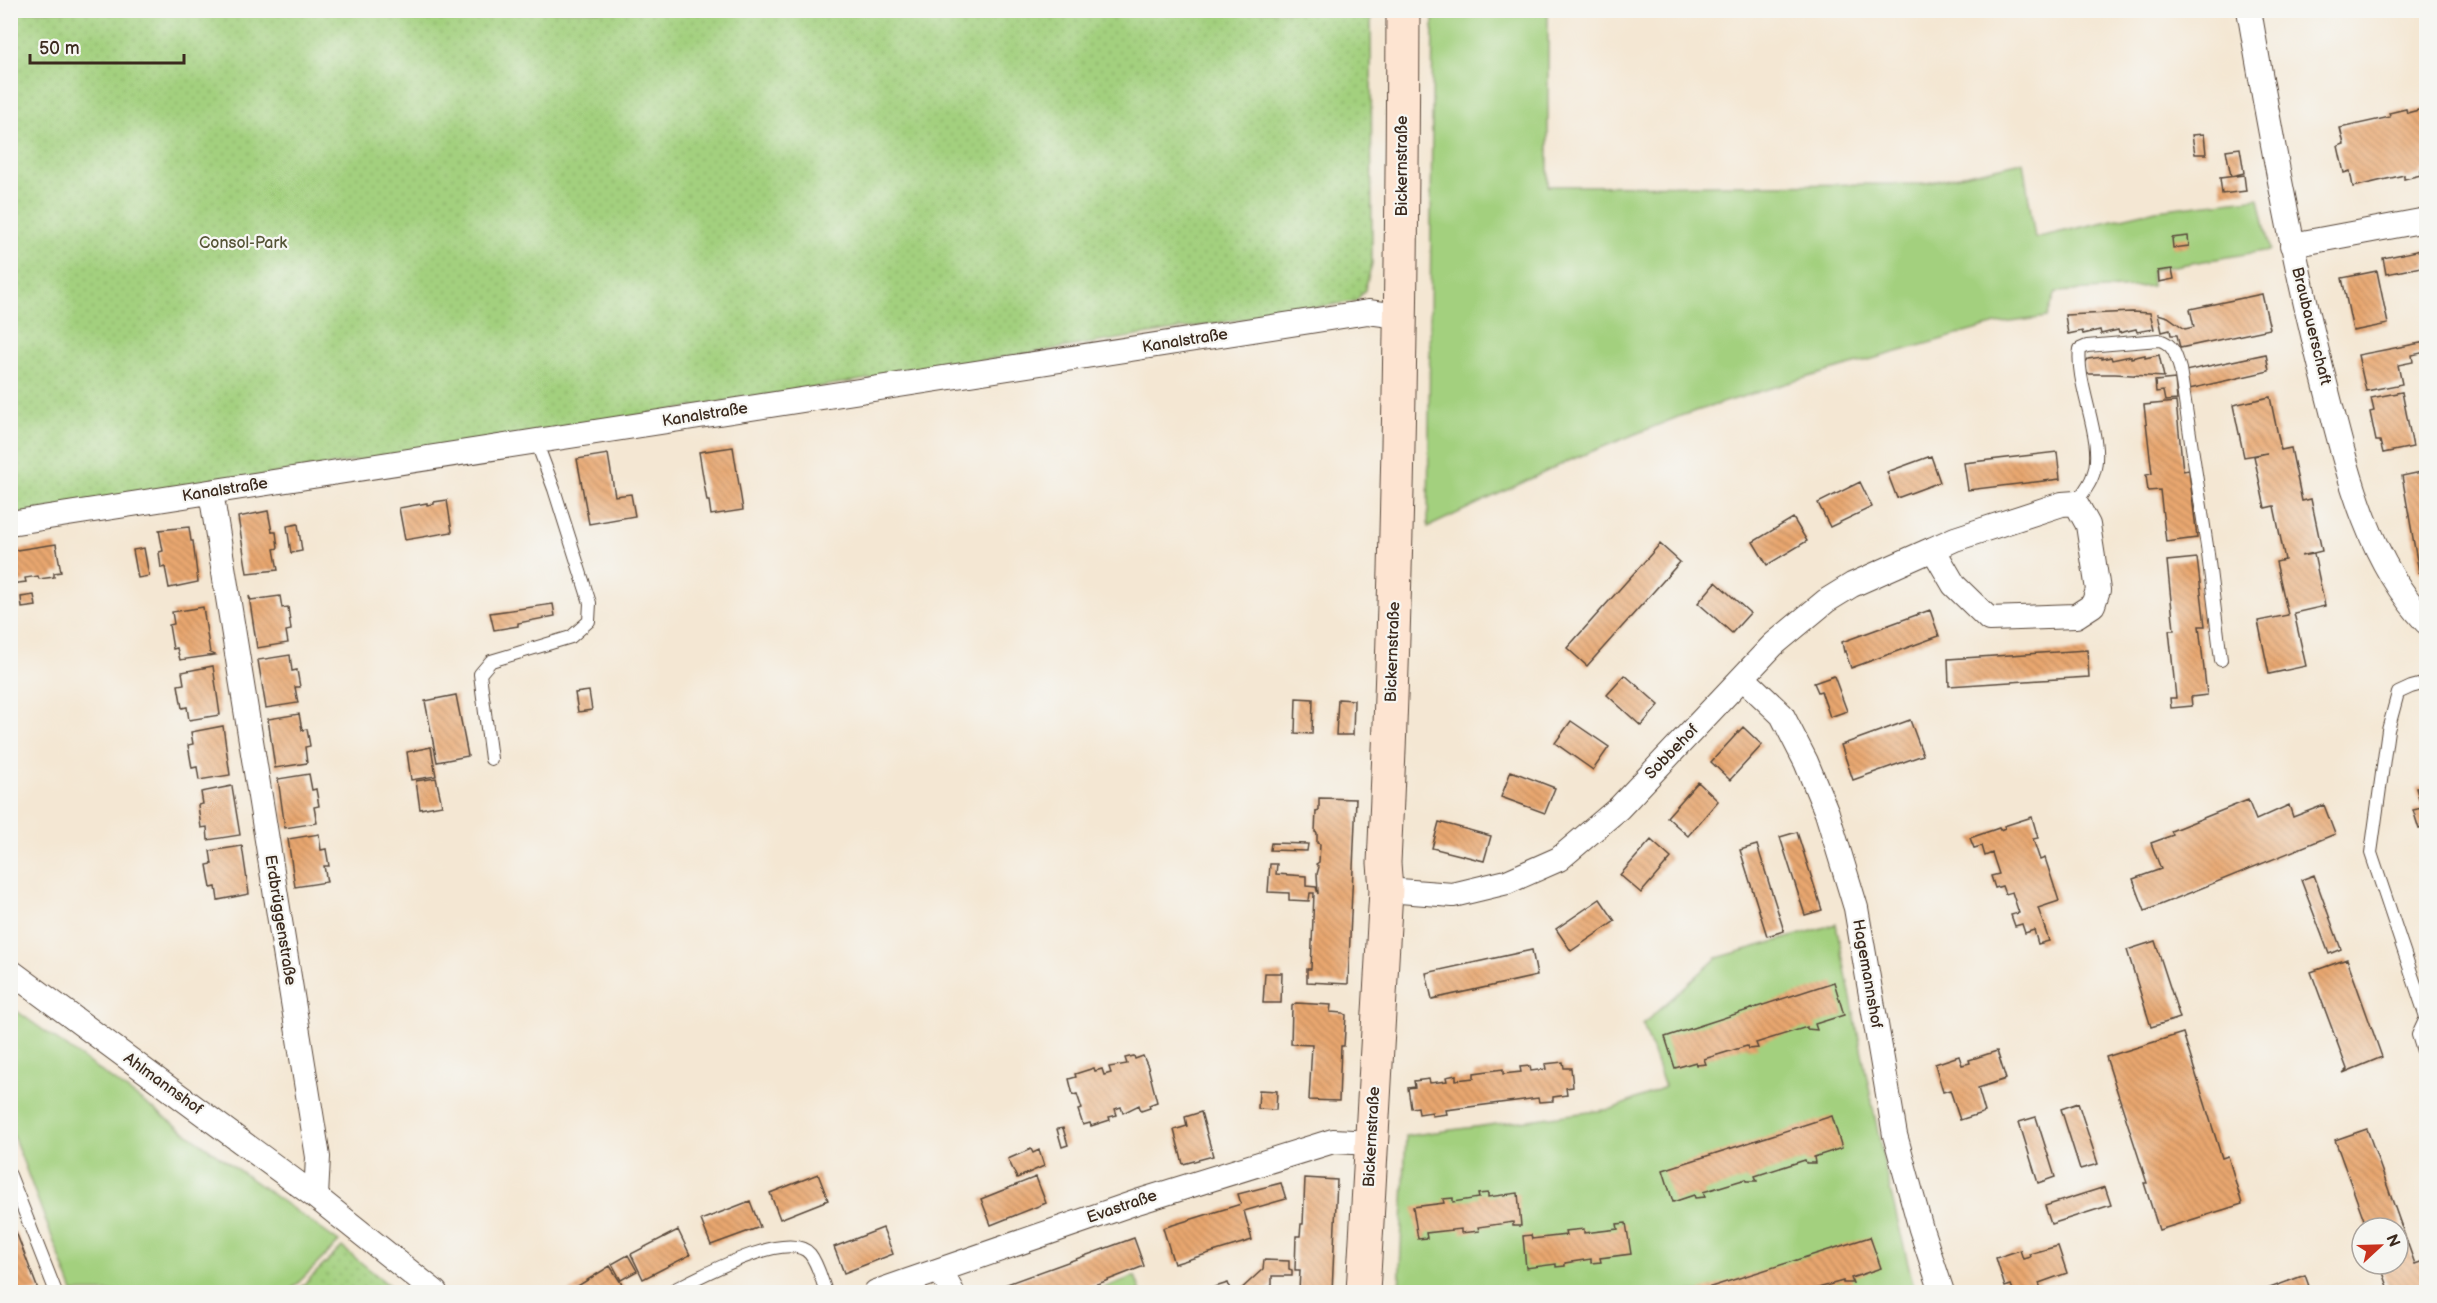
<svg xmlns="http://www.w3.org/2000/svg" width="2437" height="1303" font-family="'Balsamiq Sans',sans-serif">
<defs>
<pattern id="park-dots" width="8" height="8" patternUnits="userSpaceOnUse" patternTransform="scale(1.5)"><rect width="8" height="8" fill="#a3d07e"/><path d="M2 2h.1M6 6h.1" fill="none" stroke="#8db36c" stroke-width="1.8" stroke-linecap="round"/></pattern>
<pattern id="building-back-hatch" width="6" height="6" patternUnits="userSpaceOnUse" patternTransform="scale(1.5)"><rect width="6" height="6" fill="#e9a76f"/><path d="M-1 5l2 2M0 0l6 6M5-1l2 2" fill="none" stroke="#be885b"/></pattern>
</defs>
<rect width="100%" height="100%" fill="#f6f6f2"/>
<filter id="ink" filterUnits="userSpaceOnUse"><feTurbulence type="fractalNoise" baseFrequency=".0167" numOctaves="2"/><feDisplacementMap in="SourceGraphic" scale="12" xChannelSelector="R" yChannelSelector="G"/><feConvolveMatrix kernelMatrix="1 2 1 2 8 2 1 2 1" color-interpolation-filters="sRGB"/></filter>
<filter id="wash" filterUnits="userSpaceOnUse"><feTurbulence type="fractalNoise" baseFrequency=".008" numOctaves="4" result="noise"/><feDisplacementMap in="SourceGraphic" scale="24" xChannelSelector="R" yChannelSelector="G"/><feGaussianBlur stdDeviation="1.35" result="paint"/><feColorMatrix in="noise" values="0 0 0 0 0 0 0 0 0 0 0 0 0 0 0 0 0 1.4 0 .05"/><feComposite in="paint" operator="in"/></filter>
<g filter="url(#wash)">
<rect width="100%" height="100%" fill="#f4e7d3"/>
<path fill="#a3d07e" stroke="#6f7d4e" stroke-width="1.5" d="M1433 11H1548V186L1922 184 2023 162 2035 238 2156 210 2259 198 2270 250 2151 270 2152 286 2056 292 2047 317 1996 324 1798 380 1683 415 1573 459 1428 527Z
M1836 924 1887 1177 1915 1292H1399L1406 1136 1612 1109 1665 1087 1643 1024 1717 958Z
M11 1007 339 1242 289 1292H73L11 1130Z
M1135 1276 1141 1292H1093Z"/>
<path fill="url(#park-dots)" stroke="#6f7d4e" stroke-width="1.5" d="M11 11H1371L1372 264 1365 290 1356 301 11 516Z
M342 1247 397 1292H296Z"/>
<g id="blocks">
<path fill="url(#building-back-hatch)" d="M2426 108V170L2420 171 2421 175 2404 179V175L2353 187 2350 171 2344 173 2338 146 2344 144 2340 128 2390 117 2389 113 2406 109 2407 113Z
M2204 134 2206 154H2195L2192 135Z
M2240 148 2244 173 2231 176 2226 150Z
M2244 175 2246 191 2222 194 2220 178Z
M2188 236 2189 246 2173 248 2172 238Z
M2426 249V266L2386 274 2383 258Z
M2172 269 2174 279 2159 282 2158 271Z
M2377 271 2388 324 2353 331 2342 278Z
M2262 294 2270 329 2180 348 2177 335H2171L2170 330 2162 332 2158 314 2168 317 2185 329 2194 327 2190 309Z
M2132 312 2150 313 2154 329 2137 332 2136 329 2119 333 2118 330 2101 334 2100 330 2083 334 2082 331 2068 334 2065 315Z
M2426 342V352L2412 355 2413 362 2398 365 2402 384 2366 391 2358 355Z
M2266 354 2269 371 2189 389 2185 371Z
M2145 355V358L2159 355 2164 377 2115 374H2087L2085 363 2088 359 2102 357V359L2111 357 2112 360 2131 356V358Z
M2175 379 2177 400 2165 401 2163 391 2156 392 2155 381Z
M2402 392 2413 447 2383 453 2380 441H2376L2370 412 2374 411 2371 398Z
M2270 397 2281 450 2291 448 2302 501 2311 499 2322 551 2301 556 2314 554 2325 606 2294 613 2306 666 2269 674 2258 621 2288 615 2276 562 2285 560 2274 506 2265 508 2254 456 2267 453 2244 457 2233 405Z
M2176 402 2183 471 2189 470 2197 538 2166 542 2160 490 2148 491 2146 475 2152 474 2144 405Z
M733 447 743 510 711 515 709 501H707L699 452Z
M2057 452 2060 479 1968 490 1964 463Z
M608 454 615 496 631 494 635 516 589 524 577 459Z
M1931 456 1940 482 1897 498 1887 472Z
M2426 471V570L2419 572 2402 476Z
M1860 482 1872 507 1830 527 1818 503Z
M447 500 452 532 405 540 399 508 427 503V505L434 504V502Z
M268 511 272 532H276L278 548 274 549 278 570 247 573 238 517Z
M1793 518 1807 541 1767 565 1753 542Z
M298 524 302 551 291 553 287 526Z
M189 527 191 541H193L198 582 169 588 165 567 161 568 159 552 163 551 159 530Z
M56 544 61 572 54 573V577L39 579 38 576 25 578 26 582 10 584V551Z
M1660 544 1680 562 1587 666 1567 648Z
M144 548 149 576 138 578 133 550Z
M2197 558 2205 626H2199L2207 695 2191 697 2192 706 2171 708 2170 698H2176L2169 630H2174L2167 561Z
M1716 582 1750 613 1732 633 1698 603Z
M34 595 36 606 22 608 21 597Z
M249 596 251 600 280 596 282 608 288 607 291 630 286 631 288 643 257 648Z
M553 604 555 616 518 623V626L494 630 490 613Z
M203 607 210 653 215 655 180 660 177 648 173 649 169 625 174 624 172 612Z
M1930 610 1939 636 1851 668 1845 651 1844 652 1842 642Z
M2087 650 2089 677 1949 686 1948 659Z
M290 655 292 671 297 670 300 687H295L298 703 266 708 258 660Z
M213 666 220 715 189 720 187 707 182 708 178 685 184 684 182 672Z
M1625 675 1659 705 1641 726 1607 695Z
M1834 676 1847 711 1830 717 1821 691 1818 692 1814 683Z
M589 691 592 710 578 712 575 693Z
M456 695 468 756 437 762 425 701Z
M1296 698 1313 699 1312 734 1295 733Z
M1338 699 1354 700 1353 735H1336Z
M299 714 302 730 307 729 310 746 305 747 307 763 275 768 268 719Z
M1910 720 1923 755 1853 780 1841 745Z
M1571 721 1609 747 1593 770 1555 743Z
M223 726 230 775 199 780 197 767 192 768 188 745 193 744 191 732Z
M1743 727 1762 745 1730 780 1711 762Z
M2426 744V765L2420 747Z
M431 747 436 776 411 780 407 752Z
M1511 771 1555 788 1545 813 1501 797Z
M309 774 312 790 316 789 319 806 314 807 317 823 285 828 278 779Z
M436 778 442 805 420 809 416 781Z
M1698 782 1718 801 1688 836 1667 817Z
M2426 785V827L2419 829 2413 810 2422 808 2416 788Z
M232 786 240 835 208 840 207 827 201 828 198 805 203 804 201 792Z
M1319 798 1356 799 1348 984 1307 982V969H1311L1314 893H1310L1309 901 1289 900V893L1268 892 1270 864H1277L1276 874 1306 876V886L1316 887 1318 894 1317 874 1319 867 1316 864 1319 862 1320 844 1317 843V833L1315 832 1316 811 1319 810Z
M2248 800 2256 820 2289 805 2293 817 2324 805 2335 834 2145 911 2133 879 2161 869 2151 843 2173 835 2171 831Z
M2032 817 2038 838 2033 839 2040 860 2045 858 2059 901 2038 908 2049 941 2038 944 2034 930 2025 933 2022 924 2015 926 2011 915 2019 913 2012 892 2005 894 2002 886 1995 888 1991 876 1999 874 1992 853 1985 856 1982 846 1974 848 1970 838 1999 828 2000 830 2005 828 2004 826Z
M1439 822 1491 836 1484 861 1432 848Z
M1797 832 1822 910 1805 915 1780 837Z
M319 834 321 850 326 849 329 866H324L327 882 295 887 288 839Z
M1651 840 1671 858 1641 893 1620 875Z
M1271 843 1308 844 1307 851 1270 850Z
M1757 845 1784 931 1767 936 1740 850Z
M242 846 249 894 218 900 216 887 211 888 207 865 212 864 210 851Z
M2314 875 2341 949 2329 954 2301 880Z
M1600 899 1615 921 1571 951 1556 929Z
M2155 941 2180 1018 2151 1027 2127 950Z
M1532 950 1537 976 1432 999 1426 973Z
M2347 959 2382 1057 2343 1073 2347 1069 2311 972Z
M1265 973H1282L1281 1003H1263Z
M1834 982 1844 1015 1815 1024 1817 1030 1807 1029V1027L1756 1043 1758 1048 1748 1049 1747 1046 1704 1059 1706 1064 1697 1065 1696 1062 1675 1068 1665 1037Z
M1296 1003 1331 1005 1330 1012 1343 1013 1346 1015 1344 1046H1341L1339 1101 1309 1100 1312 1045 1291 1044 1292 1006Z
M2183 1033 2222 1158 2228 1156 2242 1204 2159 1230 2144 1183H2147L2106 1057Z
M1997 1051 2006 1079 1978 1088 1985 1112 1960 1120 1950 1090 1943 1092 1935 1064 1959 1056 1962 1065 1970 1063 1969 1060Z
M1134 1056 1135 1059 1143 1056 1148 1067 1157 1102 1149 1105 1150 1108 1141 1111 1139 1105 1123 1113 1121 1107 1115 1109 1117 1115 1109 1117 1110 1120 1091 1126 1090 1123 1083 1125 1078 1110 1082 1109 1077 1094 1073 1095 1069 1079 1076 1077 1075 1074 1094 1068 1095 1071 1102 1069 1104 1075 1111 1073 1109 1067 1127 1064 1125 1058Z
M1563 1062 1564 1068H1571L1573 1087 1566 1088 1567 1095 1553 1097V1101L1539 1102 1538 1098 1446 1110 1447 1114 1432 1116V1112L1419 1114 1418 1107 1411 1108 1408 1088 1415 1087 1414 1081 1429 1079 1430 1083 1447 1081 1446 1077 1456 1075V1080L1474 1078V1073L1503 1069V1074L1521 1072 1520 1067 1530 1066 1531 1071 1546 1069 1545 1064Z
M1259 1090 1277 1091 1276 1110 1258 1109Z
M2078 1103 2098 1164 2080 1169 2061 1109Z
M1201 1112 1213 1156 1183 1164 1174 1130 1187 1126 1185 1117Z
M1832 1116 1842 1148 1814 1157 1815 1163H1806L1805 1160 1755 1176 1757 1181H1746V1179L1703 1192 1705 1197 1695 1198 1694 1195 1673 1202 1663 1170Z
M2036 1117 2055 1177 2038 1183 2019 1122Z
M1063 1128 1068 1145 1062 1147 1057 1129Z
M2367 1129 2415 1264 2426 1260V1291L2425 1292H2390L2380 1264H2398V1228H2367L2335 1140Z
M1031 1149 1033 1153 1039 1150 1044 1166 1017 1178 1008 1159Z
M818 1174 828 1200 780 1219 770 1193Z
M1036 1177 1046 1203 991 1225 981 1199Z
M1305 1178 1337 1180 1332 1292H1299L1300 1270H1295L1296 1236H1300L1301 1224H1303Z
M1281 1183 1286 1199 1244 1211 1252 1240 1174 1264 1163 1228 1241 1204 1238 1194Z
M2105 1187 2111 1205 2051 1224 2045 1206Z
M1488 1193V1197L1518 1193 1521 1226H1513V1222L1478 1227 1479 1231 1461 1233V1229L1426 1233 1427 1238 1418 1239 1413 1207 1444 1203 1443 1199 1453 1198V1202L1479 1198 1478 1194Z
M750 1201 760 1227 711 1245 701 1220Z
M1626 1223 1631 1254 1600 1258 1601 1262 1591 1263V1259L1565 1263V1266L1556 1267V1264L1526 1268 1523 1236 1531 1235 1532 1239 1566 1235 1565 1231 1584 1229V1233L1618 1229 1617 1224Z
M883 1228 893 1254 844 1273 834 1247Z
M678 1230 690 1255 643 1279 631 1254Z
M16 1232 39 1292H10V1234Z
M1870 1237 1881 1268 1851 1278 1853 1283H1843V1281L1804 1292H1701V1290Z
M1134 1238 1144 1266 1103 1282 1072 1292H985Z
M2058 1246 2067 1273 2039 1283 2042 1292H2014L2011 1285 2005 1287 1996 1258 2020 1250 2023 1259 2030 1257 2029 1254Z
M628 1255 637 1271 621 1280 612 1264Z
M1264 1260 1289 1261V1269L1292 1270V1276H1272V1285L1265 1292H1238L1263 1269Z
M610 1266 625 1289 620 1292H568Z
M2305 1275 2311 1292H2259Z
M1228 1283 1231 1292H1199Z"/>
</g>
</g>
<g filter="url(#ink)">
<use href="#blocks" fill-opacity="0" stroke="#574639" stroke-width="1.5"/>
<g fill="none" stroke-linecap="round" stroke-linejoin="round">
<g stroke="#574639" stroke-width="14">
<path id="lane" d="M2076 503C2082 494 2090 485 2093 475 2106 441 2075 386 2080 349L2087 346 2159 340C2174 344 2176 356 2180 369L2207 546 2221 660
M2426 683 2411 687 2398 693 2388 730 2371 853 2426 1017
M491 759 480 674 491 661 571 637 589 621 590 603 554 489 536 441
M2426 1018 2418 1035 2426 1061
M10 1175 56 1292
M669 1292C694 1280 788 1227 810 1254 818 1264 822 1281 826 1292"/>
</g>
<g stroke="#574639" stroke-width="26">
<path id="street" d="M2249 10C2270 132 2292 253 2322 372 2345 460 2363 554 2426 622
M2292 245 2426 220
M211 492 318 1157 316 1197
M10 523 1368 312 1399 316
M1743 678 1782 715 1806 762 1827 813 1856 908 1895 1135 1921 1229 1942 1292
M1386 890 1453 895 1507 882 1559 859 1619 808 1773 645 1826 601 1852 585 1933 549 1954 585 1989 619 2076 616 2093 605 2098 590 2088 525 2076 503 2062 504 1955 539 1933 549
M10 971 316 1197 435 1292
M940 1270 952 1292
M876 1292 1137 1202 1333 1141 1372 1143"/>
</g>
<g stroke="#574639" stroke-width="35">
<path id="secondary" d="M1363 1292 1386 890 1384 863C1398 579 1402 295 1403 10"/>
</g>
<use href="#lane" stroke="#fff" stroke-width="12"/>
<use href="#street" stroke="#fff" stroke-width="24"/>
<use href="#secondary" stroke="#fde4d1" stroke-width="33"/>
</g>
</g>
<g text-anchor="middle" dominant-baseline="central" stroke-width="4.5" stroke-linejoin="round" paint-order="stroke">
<g font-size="16" fill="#3b2a1e" stroke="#f6f6f2">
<text transform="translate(1402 166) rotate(-90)">Bickernstraße</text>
<text transform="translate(2311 326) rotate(76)">Braubauerschaft</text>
<text transform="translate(1185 341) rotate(-9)">Kanalstraße</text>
<text transform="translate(705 415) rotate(-9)">Kanalstraße</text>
<text transform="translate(225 490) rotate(-9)">Kanalstraße</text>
<text transform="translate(1393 652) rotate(-88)">Bickernstraße</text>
<text transform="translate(1672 752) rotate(-46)">Sobbehof</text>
<text transform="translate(280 920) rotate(81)">Erdbrüggenstraße</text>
<text transform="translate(1867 974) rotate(80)">Hagemannshof</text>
<text transform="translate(163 1084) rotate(36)">Ahlmannshof</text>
<text transform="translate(1372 1137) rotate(-87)">Bickernstraße</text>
<text transform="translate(1122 1207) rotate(-19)">Evastraße</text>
</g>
<g font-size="16" fill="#555436" stroke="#f6f6f2">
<text x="243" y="243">Consol-Park</text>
</g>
</g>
<rect width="2437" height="1303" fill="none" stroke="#f6f6f2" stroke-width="36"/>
<g transform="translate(2380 1246) rotate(68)"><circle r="28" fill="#f6f6f2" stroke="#aba49d" stroke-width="1.5"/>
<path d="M0-4.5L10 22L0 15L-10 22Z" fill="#c8321e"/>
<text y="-9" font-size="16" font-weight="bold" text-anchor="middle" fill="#3b2a1e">N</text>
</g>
<path d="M30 54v9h154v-9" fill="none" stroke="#3b2a1e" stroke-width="3"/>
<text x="39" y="54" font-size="18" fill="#3b2a1e" stroke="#f6f6f2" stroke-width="4.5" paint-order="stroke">50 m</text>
</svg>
